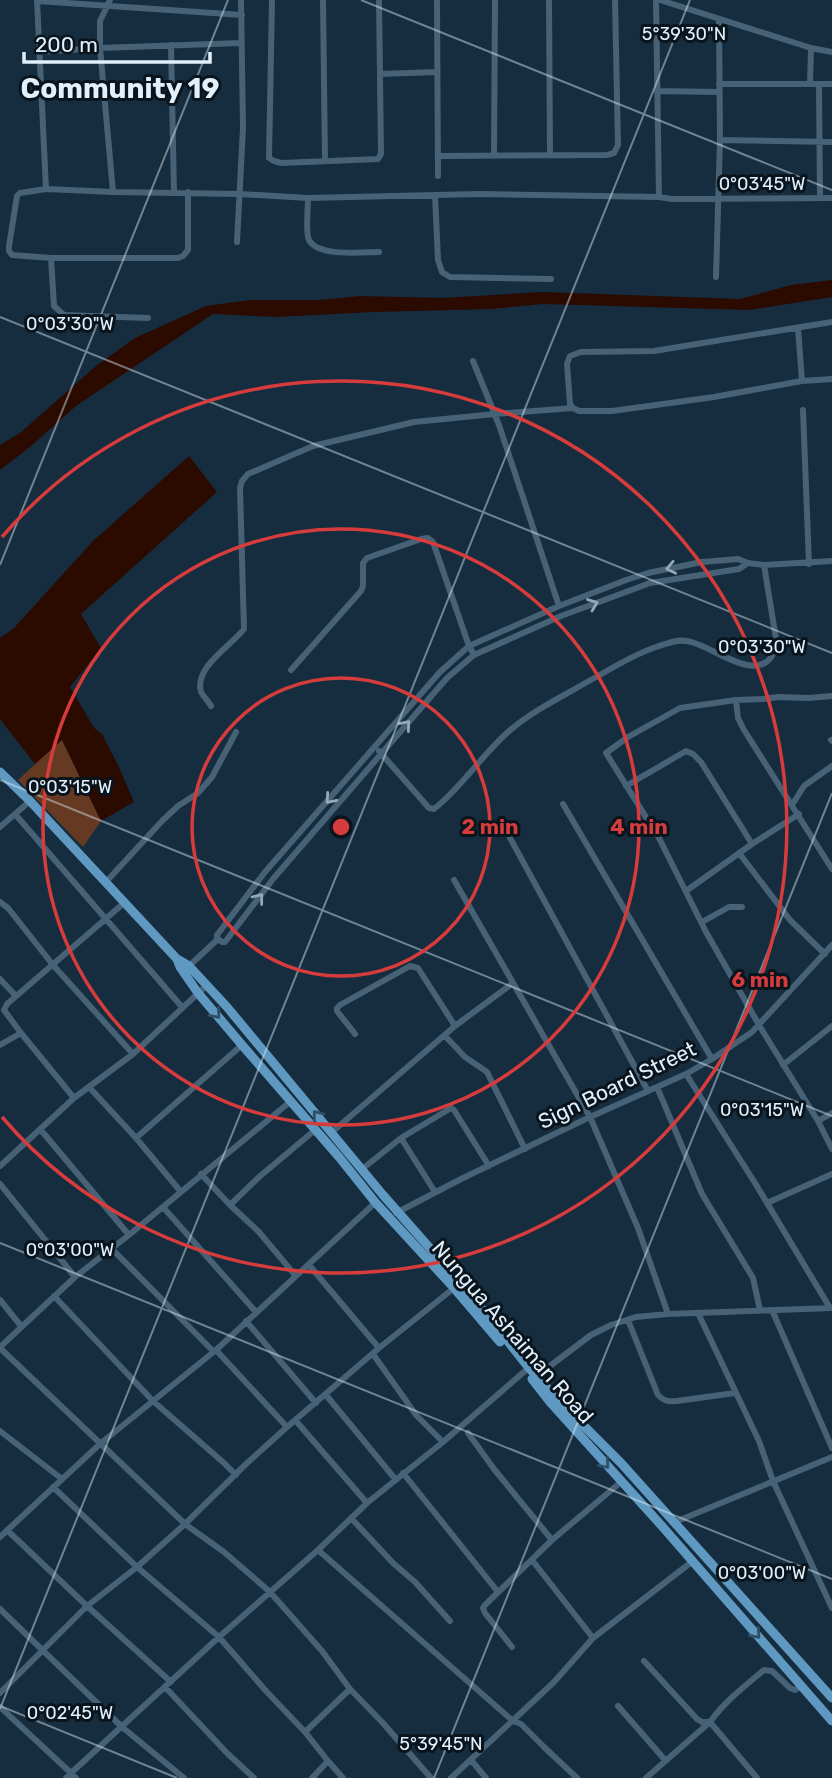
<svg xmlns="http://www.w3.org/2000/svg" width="832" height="1778" font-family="Rubik,sans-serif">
<rect width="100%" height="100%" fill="#152d3e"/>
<path fill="#663a22" d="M62 739 101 821 83 847 18 780Z"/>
<path fill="#2b0b00" d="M832 280V297L749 310 543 304 491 309 374 312 276 317 213 314 76 406 30 447 0 470V445L20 433 96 366 135 338 206 306 250 300H318L361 296 442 298 543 292 740 299 791 285Z
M189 456 217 492 81 614 101 648 70 687 94 728 102 734 118 765 134 802 101 821 62 740 35 764 0 719V638L14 628 93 541Z"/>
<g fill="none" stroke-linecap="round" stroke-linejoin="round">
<path stroke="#476276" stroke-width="6" d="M37 0 46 189 113 192 239 194 308 198 479 194 659 197
M110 0 100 21V48L113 192
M272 0 269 158 274 161 281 163 378 159 381 154 379 0
M323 0 325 161
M437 0 438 176
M549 0 550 155
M656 0 659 197 672 199 832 198
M660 0 811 48 832 52
M37 1 242 15
M171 45 174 193
M39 52 100 48 241 43
M380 74 437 72
M719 84H832
M810 84 811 48
M819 84 820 198
M657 91 719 92
M720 140 832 142
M438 156 607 155 614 153 618 145 615 0
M494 156 495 0
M46 189 20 193 17 196 9 246V251L12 255 51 258H178L183 256 188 250V192
M435 195 438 260 442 272 450 277 551 279
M308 198C308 210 306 225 308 237 313 258 362 252 379 252
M237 242 243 128 241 0
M51 258 54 306 64 315 148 318
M716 277 720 140 719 19
M832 322 654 351 581 352 570 356 567 364 570 404 573 408 579 411H612L714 397 802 381 832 379
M798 328 802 381
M473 361 499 425 559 606
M803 410 809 564
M748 563 739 569 650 583 634 589 561 616 474 655 447 678 381 754 273 879 225 942H222L217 938V935L265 872 440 672 469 646 559 606 626 580 648 573 702 562 738 559 748 563 764 565 832 561
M291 670 361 591 363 586V563L367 558 421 539 428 538 433 542 469 646 474 655
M832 696 809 698 779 697 763 699 736 700 738 718 744 730 832 869
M736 700 680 708 628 737 606 753 659 838 706 932 759 1025 818 1121 832 1149
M211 706C208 701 203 696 201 692 194 667 231 646 244 629L240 488 242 481 248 474 313 446 414 422 495 414 573 408
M831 740 832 741
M379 751 429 808 434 809C461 788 481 756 508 732 532 711 561 697 589 681 611 669 632 655 656 647 666 644 676 639 687 641 714 645 763 692 777 645L764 565
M626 786 686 751 693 754 701 762 752 844
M563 804 712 1059
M792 805 804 786 832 766
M15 814 182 1007
M0 827 30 801
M510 838 648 1091
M739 853 790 920 825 954
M454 880 590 1117 638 1228 668 1314
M105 883 162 821 178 806 198 793 212 777 236 732
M686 891 752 844 799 814
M0 902 8 908 53 965 133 1054
M702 922 729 907H742
M189 966 218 939
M0 979 16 996
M21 1033 4 1010 7 1004 124 903
M355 1034 337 1011V1008L340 1005 410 966 418 968 455 1026
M445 1036 465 1057 487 1072 525 1149
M0 1045 21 1033 74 1098
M783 1065 832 1026
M686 1074 755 1183 830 1308
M89 1087 136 1138 181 1192
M657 1087 702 1194 753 1278 760 1310
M818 1121 832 1113
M40 1129 129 1235
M331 1133 455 1026 513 983
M136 1138 242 1045
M401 1138 435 1192
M0 1166 74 1098 133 1054 207 985
M361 1170 401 1138 451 1108 454 1110 489 1166
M201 1174 230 1205
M0 1184 75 1277
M767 1203 832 1174
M163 1207 256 1312
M396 1213 461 1179 590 1117 686 1074 712 1059 752 1032 832 945
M112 1249 213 1351
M309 1265 379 1348
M295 1275 259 1232 230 1205 259 1177 315 1130
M54 1296 153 1401 224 1463 236 1475
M0 1300 21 1326
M772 1310 832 1448
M698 1313 759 1441 773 1481 832 1608
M628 1320 658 1395C664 1401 668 1402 677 1401L735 1393
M246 1321 316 1403
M0 1347 75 1277 129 1235 291 1101
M0 1348 185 1524 224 1552 270 1592 322 1651 350 1689 382 1722 431 1778
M216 1350 287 1427
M373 1354 416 1415 443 1442
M534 1378 591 1335 611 1325 636 1317 668 1314 832 1308
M326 1395 396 1480
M296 1421 367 1503
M0 1431 62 1479
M468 1433 494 1469 552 1540
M403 1473 498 1592
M53 1487 137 1567 219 1637 266 1691 305 1732 328 1761 312 1778
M351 1518 393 1563 415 1582 450 1621
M675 1522 832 1457
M7 1530 87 1606 171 1682
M0 1537 101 1443 216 1350 376 1202
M318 1550 513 1721 521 1724 544 1747 577 1778
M532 1560 593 1638
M0 1609 122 1727 184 1778
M512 1647 485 1613 483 1608 485 1605 552 1540 621 1482
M644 1661 697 1719 702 1722H710L757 1778
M165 1687 227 1753 254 1778
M0 1693 87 1606 137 1567 185 1524 246 1464 287 1427 379 1348 454 1288
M618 1706 665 1760
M0 1707 71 1773 66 1778
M305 1732 350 1689
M471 1760 486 1778
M328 1761 343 1778
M76 1778 71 1773 219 1637 318 1550 367 1503 443 1442 525 1371
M451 1778 554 1682 593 1638 689 1564 693 1563
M646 1778 710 1722C725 1701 745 1686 764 1670L772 1671 790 1688 795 1690 802 1686"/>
<path stroke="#5f98c1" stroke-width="9" d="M0 772 30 801 177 959 189 966 227 1007 383 1195 473 1297 529 1368 556 1398 621 1463 832 1698
M177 959 180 967 198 993 242 1045 339 1157 375 1202 454 1288 500 1342
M532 1379 550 1402 661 1525 832 1721"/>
</g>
<defs><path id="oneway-chevron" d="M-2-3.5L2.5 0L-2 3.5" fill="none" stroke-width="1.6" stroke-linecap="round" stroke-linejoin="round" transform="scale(1.75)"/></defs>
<g stroke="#94a9b8">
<use href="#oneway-chevron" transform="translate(671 568) rotate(168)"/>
<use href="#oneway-chevron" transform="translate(593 604) rotate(-21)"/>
<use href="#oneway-chevron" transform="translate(406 725) rotate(-49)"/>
<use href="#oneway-chevron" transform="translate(330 799) rotate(131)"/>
<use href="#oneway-chevron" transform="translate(259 898) rotate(-52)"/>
</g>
<g stroke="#304f66">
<use href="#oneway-chevron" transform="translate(216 1014) rotate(50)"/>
<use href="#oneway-chevron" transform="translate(317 1115) rotate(-128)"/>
<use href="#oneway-chevron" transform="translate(605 1464) rotate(49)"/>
<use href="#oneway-chevron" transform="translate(756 1634) rotate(49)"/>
</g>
<path fill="none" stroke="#e1f0fb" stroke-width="2" stroke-opacity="0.45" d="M361 0 832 190M0 317 832 653M0 565 228 0M0 780 832 1116M0 1243 832 1579M0 1706 177 1778M0 1709 690 0M434 1778 832 793"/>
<g fill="none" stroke="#d73c3d" stroke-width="3.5">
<circle cx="341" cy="827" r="149"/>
<circle cx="341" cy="827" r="298"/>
<path d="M2 537A446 446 0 1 1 2 1117"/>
</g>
<g text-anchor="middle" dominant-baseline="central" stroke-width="6" stroke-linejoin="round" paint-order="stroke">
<g font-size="21" fill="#e1f0fb" stroke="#0a141c">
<text transform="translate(617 1085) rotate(-26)">Sign Board Street</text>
<text transform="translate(513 1332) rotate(49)">Nungua Ashaiman Road</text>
</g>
<g font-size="28" font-weight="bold" fill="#e1f0fb" stroke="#0a141c">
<text x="120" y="88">Community 19</text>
</g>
</g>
<g font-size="18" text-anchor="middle" fill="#e1f0fb" stroke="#0a141c" stroke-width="6" stroke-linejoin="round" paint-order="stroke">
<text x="684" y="40">5°39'30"N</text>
<text x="762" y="190">0°03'45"W</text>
<text x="70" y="330">0°03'30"W</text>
<text x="762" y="653">0°03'30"W</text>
<text x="70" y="793">0°03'15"W</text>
<text x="762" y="1116">0°03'15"W</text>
<text x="70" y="1256">0°03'00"W</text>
<text x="762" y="1579">0°03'00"W</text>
<text x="70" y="1719">0°02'45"W</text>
<text x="441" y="1750">5°39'45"N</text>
</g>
<circle cx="341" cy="827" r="10" fill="#d73c3d" stroke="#0a141c" stroke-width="3.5"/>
<g font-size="21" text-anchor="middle" font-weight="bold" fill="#d73c3d" stroke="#0a141c" stroke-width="6" stroke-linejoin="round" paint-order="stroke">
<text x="490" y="834">2 min</text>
<text x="639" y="834">4 min</text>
<text x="760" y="987">6 min</text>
</g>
<path d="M24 52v10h186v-10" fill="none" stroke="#e1f0fb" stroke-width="3.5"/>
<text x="35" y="52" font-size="21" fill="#e1f0fb" stroke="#0a141c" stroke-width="5" paint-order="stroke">200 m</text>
</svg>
